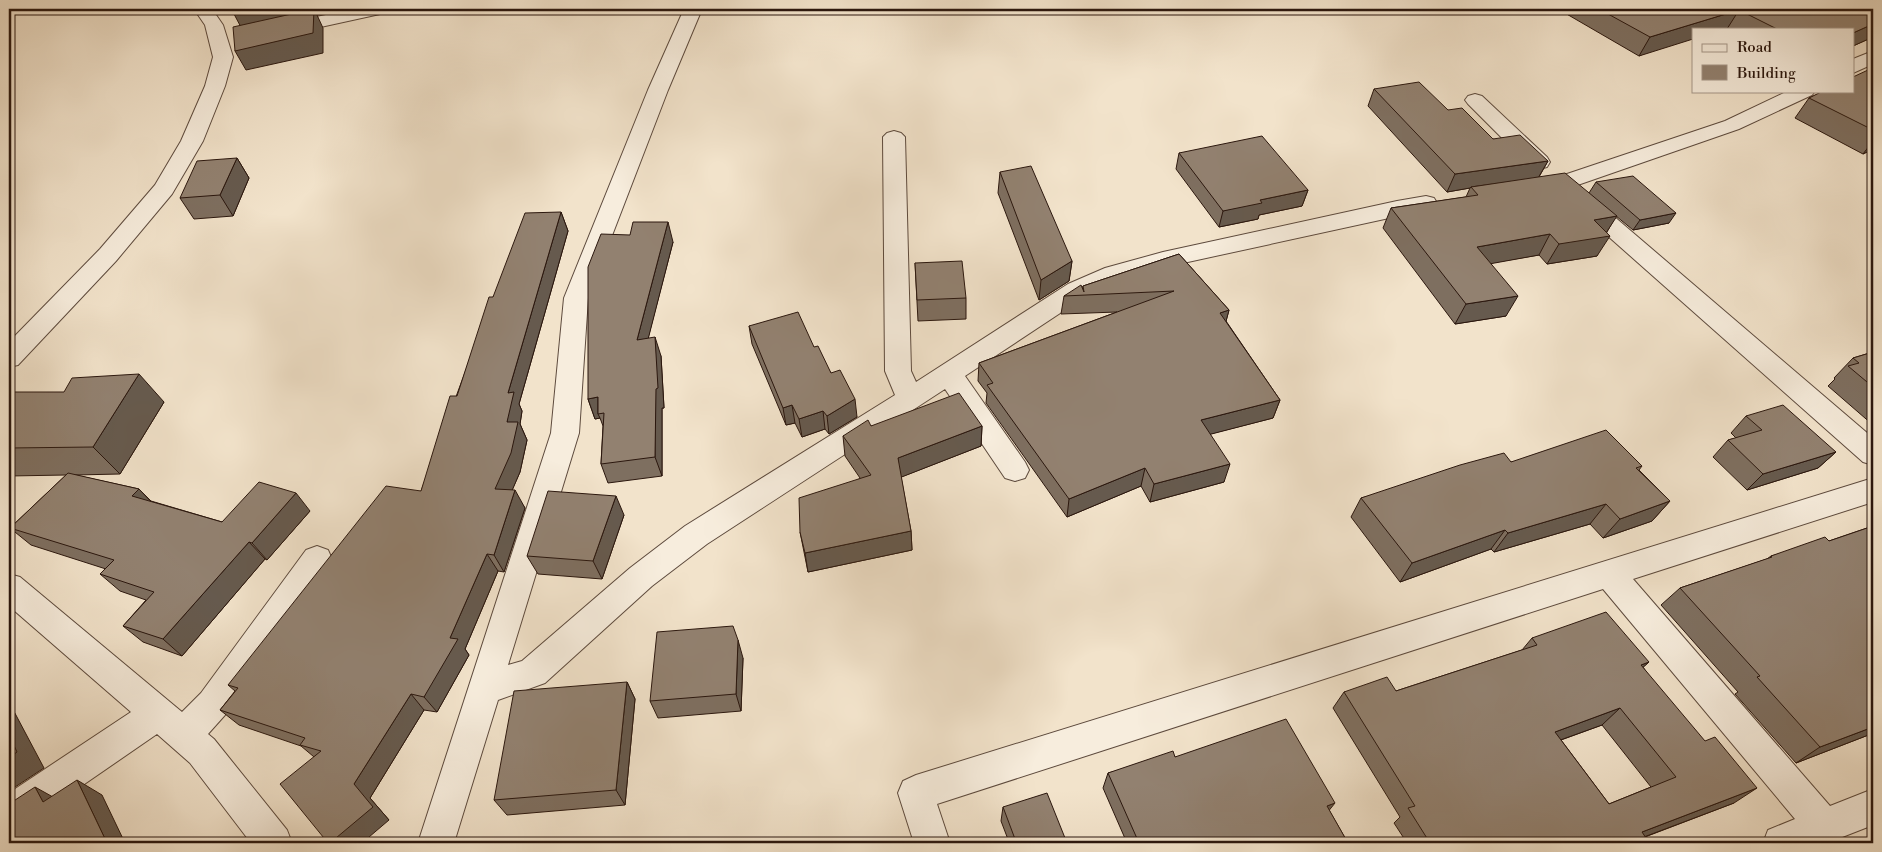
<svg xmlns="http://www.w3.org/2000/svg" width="1882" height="852" font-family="'Libre Bodoni',serif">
<rect width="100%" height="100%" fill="#f2e3cb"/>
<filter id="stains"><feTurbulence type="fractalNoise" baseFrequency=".004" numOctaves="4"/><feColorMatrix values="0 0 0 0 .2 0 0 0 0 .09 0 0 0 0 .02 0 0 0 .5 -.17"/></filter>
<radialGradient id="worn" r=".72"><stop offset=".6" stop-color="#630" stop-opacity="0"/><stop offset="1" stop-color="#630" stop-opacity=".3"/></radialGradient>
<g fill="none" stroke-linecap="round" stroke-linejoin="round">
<g stroke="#5d4a3d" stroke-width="2">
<path id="minor" d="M194 9H212L223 25 233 57 225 86 203 141 172 194 116 261 18 365 9 367V342L100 249 155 185 181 141 205 86 213 57 205 25Z
M355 9H389L386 13 380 14 284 35 277 33 275 29 277 25Z
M684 9H702L668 90 588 298 579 433 508 665 522 661 630 568 685 526 895 395 885 371 883 137 887 133 894 131 901 133 905 137 911 371 916 382 1068 284 1105 268 1163 252 1397 201 1426 196 1434 198 1437 203 1434 208 1426 210 1165 267 1123 280 1086 296 965 376 1025 462 1029 470 1025 478 1015 481 1005 478 945 389 707 544 652 586 545 683 498 700 454 843H418L551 433 564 298 648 90Z
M1873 51V64L1853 73V59Z
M1788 91H1815L1812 95 1739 129 1569 188 1535 193 1527 191 1524 186 1527 181 1558 177 1725 121Z
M1475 94 1482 96 1547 157 1550 162 1547 167 1539 169 1531 167 1468 104 1465 100 1468 96Z
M1582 194 1590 196 1873 438V465L1863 462 1574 206 1571 201 1574 196Z
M1873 478V502L1633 579 1830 806 1873 789V825L1827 843H1763L1768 830 1795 819 1603 589 937 804 950 843H914L898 793 903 781 916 775Z
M317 546 328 550 332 559 328 568 225 715 208 734 214 739 287 830 292 843H251L190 763 157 734 22 827 9 832V793L131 712 9 606V574L20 577 182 712 201 693 306 550Z"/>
</g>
<use href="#minor" fill="#f7eddd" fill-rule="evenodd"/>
</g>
<path fill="#7e6f60" stroke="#2b170e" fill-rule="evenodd" d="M1558 9H1870L1873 10V37L1853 46V29H1693L1639 56Z
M1873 72V149L1863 154 1795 118 1809 98Z
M1374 89 1448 110 1493 139 1548 161 1539 177 1589 193 1596 182 1669 223 1633 230 1616 216 1607 232 1597 256 1547 264 1539 255 1491 263 1506 316 1455 324 1383 228 1391 208 1466 197 1470 188 1447 192 1368 106Z
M1179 153 1308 190 1302 206 1259 215 1258 219 1219 227 1176 169Z
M237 158 249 178 233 216 194 219 180 198Z
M1000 172 1072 261 1069 281 1039 300 998 193Z
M561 212 568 231 519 404 522 411 520 424 527 440 520 472 512 490 525 508 504 572 498 571 465 649 469 655 437 712 424 710 370 798 389 820 301 746 239 725 220 710 235 691 228 685 421 491 493 297Z
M673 242 648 338 661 356 664 408H662V476L608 483 601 464 603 426 600 418 595 419 588 399Z
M1179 254 1229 310 1226 321 1280 400 1273 418 1210 434 1224 482 1150 502 1141 486 1067 517 986 403 987 393 978 381 979 363 1117 312 1061 314 1064 296 1082 288 1083 286Z
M915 263 966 298V319L918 321Z
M749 326 814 347 831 373 857 417 829 434 825 429 802 437 795 423 786 425 752 344Z
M1873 352V425L1828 386 1835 379 1834 378 1853 358Z
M9 392 164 402 120 474 75 475 139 489 151 501 222 522 310 511 267 560 265 559 182 656 143 642 123 626 146 600 120 591 100 574 106 569 31 545 10 528 66 475 9 476Z
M1746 416 1836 452 1818 468 1747 490 1713 457 1728 440 1736 438 1731 433Z
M871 426H982L981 446 901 477 911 531 912 550 808 572 800 532 860 478 845 456 843 436Z
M1511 462 1642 466 1639 470 1670 501 1652 521 1603 538 1590 524 1494 552 1491 549 1400 582 1351 517 1361 498Z
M624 515 602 579 538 574 527 556Z
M1873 526V737L1871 734 1796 763 1735 694 1738 692 1661 605 1680 588 1767 559 1771 556 1829 541Z
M1532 638 1649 662 1643 667 1734 803 1645 837 1639 843H1407L1394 823 1400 817 1333 708 1344 692 1396 691 1522 650ZM1602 725 1651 787 1609 804 1561 740Z
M743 658 741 711 658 718 650 701Z
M627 682 635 699 625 805 507 815 494 800Z
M1175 757 1329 810 1348 843H1127L1103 788 1108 773Z
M1003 807 1067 843 1009 842 1001 821Z"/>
<path fill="#665a4e" stroke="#2b170e" d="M261 9H323V14L317 15 323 28V53L246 70 235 51 243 31 234 14Z
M1739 10 1727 29H1693V39L1639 56 1650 37Z
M1873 24V37L1853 46V33Z
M1873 141V149L1863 154Z
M237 158 249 178 233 216 220 195Z
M1548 161 1538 178 1471 187 1470 188 1447 192 1455 174Z
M1308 190 1302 206 1259 215 1258 219 1219 227 1223 211 1260 200Z
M561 212 568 231 519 404 522 411 520 424 527 440 520 472 505 507 495 489 507 422 508 393Z
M1676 213 1669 223 1633 230 1640 220Z
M1617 216 1604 236H1610L1597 256 1547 264 1559 244 1594 220Z
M668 222 673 242 643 359 637 340Z
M1550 234 1539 255 1467 268 1477 247Z
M1072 261 1069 281 1039 300 1041 280Z
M1518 296 1506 316 1455 324 1466 304Z
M1229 310 1224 329 1220 313Z
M655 337 661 356 664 408H662V476L655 457Z
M139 374 164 402 120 474 93 447Z
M598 397V414L600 418 595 419 588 399Z
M855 399 857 417 829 434 827 416Z
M1280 400 1273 418 1196 438 1201 420Z
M792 405 795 423 786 425 783 408Z
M823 411 825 429 802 437 799 419Z
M982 426 981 446 899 478 898 458Z
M1836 452 1818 468 1747 490 1763 474Z
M1230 464 1224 482 1150 502 1154 484Z
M1145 468 1141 486 1067 517 1069 499Z
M139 489 156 507 132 496Z
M515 490 525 508 504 572 494 555Z
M296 493 310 511 267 560 252 543Z
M616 496 624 515 602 579 593 561Z
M1670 501 1652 521 1603 538 1620 519Z
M1606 504 1590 524 1494 552 1508 533Z
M1505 530 1491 549 1400 582 1412 563Z
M911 531 912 550 808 572 805 553Z
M249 542 265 559 182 656 163 639Z
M487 554 498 571 465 649 469 655 437 712 424 697Z
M738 640 743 658 741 711 736 694Z
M1649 662 1630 679 1641 665Z
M627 682 635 699 625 805 616 790Z
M411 694 424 710 370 798 389 820 362 843H330L354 784Z
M9 702 44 768 9 791Z
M1620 708 1602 725 1538 748 1555 732Z
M1873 727V733L1871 734 1796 763 1820 747Z
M77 780 102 795 125 843H107Z
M35 787 62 802H43Z
M1757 788 1734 803 1628 843 1642 832Z
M1335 803 1323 818 1327 806Z
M1646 838 1639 843H1633Z"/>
<path fill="#928170" stroke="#2b170e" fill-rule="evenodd" d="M233 9H261L234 14Z
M314 9 313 33 235 51 233 27Z
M1599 9H1870L1873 10V24L1853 33V29H1777L1739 10 1650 37Z
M1868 70 1873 72V130L1809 98 1823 91H1853V77Z
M1419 82 1448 110 1462 108 1493 139 1520 135 1548 161 1455 174 1374 89Z
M1262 136 1308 190 1260 200 1262 203 1223 211 1179 153Z
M237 158 220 195 180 198 197 161Z
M1031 166 1072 261 1041 280 1000 172Z
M1565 173 1617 216 1594 220 1610 236 1559 244 1550 234 1477 247 1518 296 1466 304 1391 208 1478 195 1471 187Z
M1633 176 1676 213 1640 220 1596 182Z
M561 212 508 393 514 392 507 422H518L511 453 495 489 515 490 494 555 487 554 450 638 458 639 424 697 411 694 354 784 373 807 330 843H328L280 784 321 751 300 745 305 738 220 710 238 688 228 685 386 486 421 491 450 396H457L489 297H493L525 213Z
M633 222H668L637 340 655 337 658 388 656 389 655 457 601 464 604 413 598 414V397L588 399V267L601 234 630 235Z
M1179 254 1229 310 1220 313 1280 400 1201 420 1230 464 1154 484 1145 468 1069 499 987 385 993 383 979 363 1174 291 1064 296 1081 285 1084 292 1083 286Z
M962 261 966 298 917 300 915 263Z
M798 312 814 347 818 346 831 373 840 370 855 399 827 416 823 411 799 419 792 405 783 408 749 326Z
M1873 352V387L1848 366 1859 363 1853 358Z
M139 374 93 447 9 448V392H64L72 378Z
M959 393 982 426 898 458 911 531 805 553 800 532 799 498 871 475 843 436 868 420 871 426Z
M1783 405 1836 452 1763 474 1728 440 1762 430 1746 416Z
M1606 430 1642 466 1636 468 1670 501 1620 519 1606 504 1508 533 1505 530 1412 563 1361 498 1460 465 1504 453 1511 462Z
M68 473 139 489 132 496 222 522 259 482 296 493 252 543 249 542 163 639 123 626 154 592 100 574 114 560 10 528Z
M548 491 616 496 593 561 527 556Z
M1873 526V727L1820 747 1757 677 1760 676 1680 588 1772 557 1771 556 1825 537 1829 541Z
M1606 612 1649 662 1641 665 1705 741 1715 737 1757 788 1642 832 1646 838 1633 843H1430L1408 808 1415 806 1344 692 1387 677 1396 691 1537 645 1532 638ZM1620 708 1676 777 1609 804 1555 732Z
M733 626 738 640 736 694 650 701 657 632Z
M627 682 616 790 494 800 514 691Z
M1286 719 1335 803 1327 806 1348 843H1139L1108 773 1173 751 1175 757Z
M9 735 17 752 9 758Z
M77 780 107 843H9V804L35 787 43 802Z
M1047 793 1067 843H1005L1015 839 1003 807Z
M878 840 879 843H868Z"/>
<rect width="1882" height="852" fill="none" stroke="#f2e3cb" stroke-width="30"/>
<rect x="10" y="10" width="1862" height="832" fill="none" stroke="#2b170e" stroke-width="2.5"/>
<rect x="15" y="15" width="1852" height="822" fill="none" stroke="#2b170e"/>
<rect x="1692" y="28" width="162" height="65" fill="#f7eddd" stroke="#a5978a"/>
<rect x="1702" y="44" width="25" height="8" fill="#f7eddd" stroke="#a5978a"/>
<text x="1737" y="52" font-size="15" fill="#2b170e">Road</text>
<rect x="1702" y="65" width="25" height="15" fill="#928170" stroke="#a5978a"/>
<text x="1737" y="78" font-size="15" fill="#2b170e">Building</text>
<rect width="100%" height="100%" filter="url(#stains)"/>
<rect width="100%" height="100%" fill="url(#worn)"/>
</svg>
